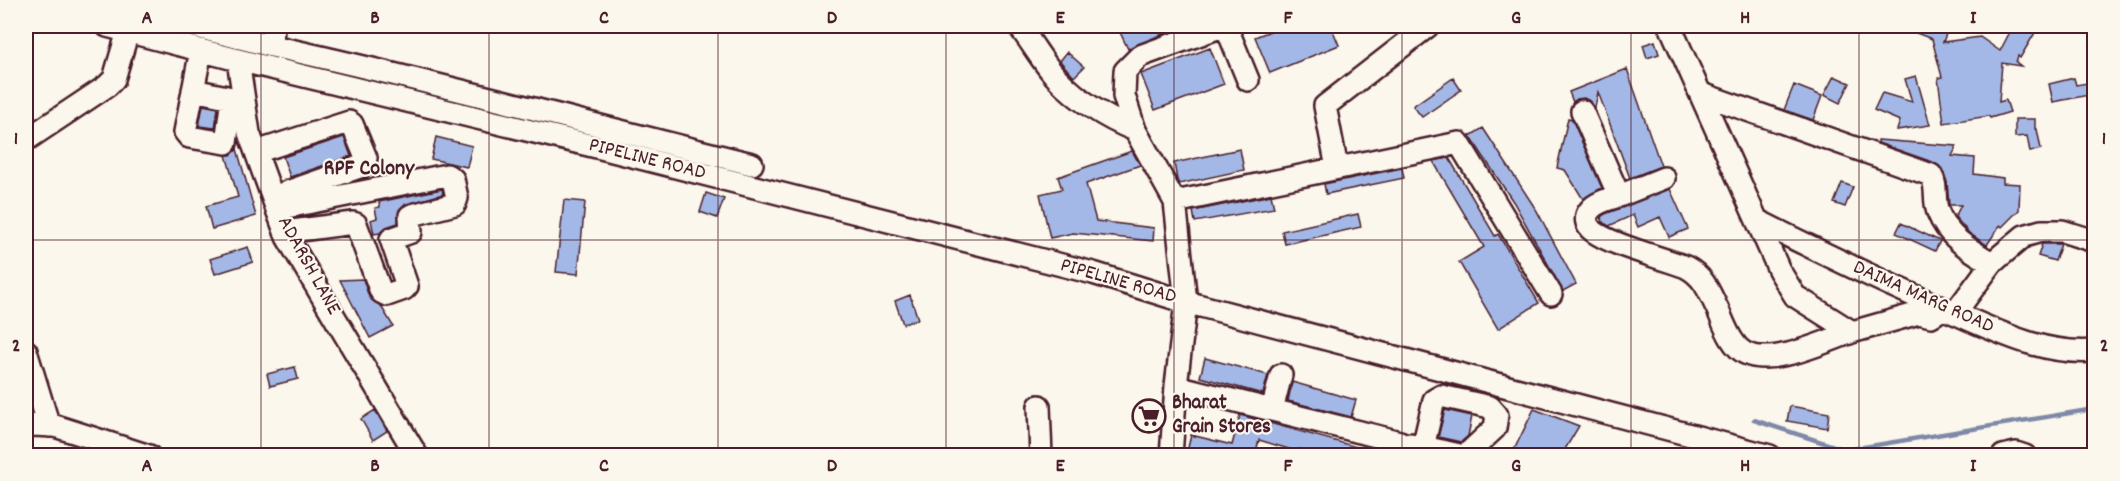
<svg xmlns="http://www.w3.org/2000/svg" width="2120" height="481" font-family="Dekko,sans-serif">
<rect width="100%" height="100%" fill="#fbf7ec"/>
<filter id="ink" filterUnits="userSpaceOnUse"><feTurbulence type="fractalNoise" baseFrequency=".0167" numOctaves="2"/><feDisplacementMap in="SourceGraphic" scale="12" xChannelSelector="R" yChannelSelector="G"/><feConvolveMatrix kernelMatrix="1 2 1 2 8 2 1 2 1" color-interpolation-filters="sRGB"/></filter>
<g filter="url(#ink)">
<g fill="none" stroke-linecap="round" stroke-linejoin="round">
<path stroke="#7e89a8" stroke-width="4.5" d="M1754 420 1846 450 2094 409"/>
</g>
<path fill="#a3b8e6" stroke="#4a1f2b" stroke-width="1.5" d="M1117 26H1181L1128 49Z
M1283 26H1331L1339 45 1270 73 1255 37Z
M1898 26H1949L1943 42 1980 37 2000 51 2013 26H2039L2020 58 2018 56 2016 62 2021 66 2002 63 1999 102 2006 100 2010 112 1990 118 1989 116 1944 123 1938 78 1942 77 1932 39Z
M1655 41 1659 54 1647 58 1643 45Z
M1210 48 1224 84 1155 110 1141 74Z
M1067 52 1084 67 1074 77 1060 61Z
M1627 69 1661 166 1630 178 1598 92 1595 108 1590 101 1584 98 1577 99 1573 102 1569 92Z
M1834 76 1850 83 1840 103 1824 95Z
M1916 76 1930 125 1897 130 1900 121 1874 110 1882 93 1912 102 1905 79Z
M1453 78 1461 90 1422 117 1413 106Z
M2074 78 2076 85 2087 83 2089 95 2053 102 2049 84Z
M1794 85 1822 96 1813 120 1784 110Z
M203 105 218 108 215 128 199 126Z
M1568 118 1572 119 1602 188 1583 199 1565 170 1557 168Z
M2015 119H2035V129H2037L2041 149 2030 152 2027 136 2015 137Z
M1483 128 1537 211 1576 284 1563 291 1514 203 1470 136Z
M344 137 351 156 290 177 283 157Z
M436 137 472 146 467 167 431 159Z
M1878 140 1957 146 1952 156 1975 158 1974 174 2003 178V183L2020 184 2019 210 2002 227 2000 225 1987 245 1969 233 1955 217 1961 205H1949L1947 182 1942 169 1935 163 1878 143Z
M237 149 256 216 212 229 206 206 238 197 226 155H231Z
M1240 149 1244 170 1179 184 1177 180 1174 163Z
M1132 151 1140 165 1086 184 1096 221 1154 228 1153 241 1073 233 1050 238 1040 194 1062 189 1058 177Z
M1449 158 1495 236 1498 234 1539 303 1498 329 1459 262 1484 247 1433 161Z
M1402 168 1404 178 1326 194 1324 184Z
M1842 183 1853 187 1845 207 1834 203Z
M442 189 443 194 404 205 399 210 398 223 386 227 380 233 374 234 371 220 377 218 375 208 380 207 379 202Z
M1670 189 1688 229 1669 237 1660 217 1638 227 1633 215 1609 226 1603 222 1601 217 1605 214Z
M706 193 724 199 717 218 700 212Z
M1271 195 1274 208 1195 222 1193 211Z
M564 200 585 202 578 274 556 272Z
M1358 214 1361 227 1285 244 1282 231Z
M1901 223 1940 241 1935 251 1896 233Z
M2042 244H2061L2055 261 2038 256Z
M248 247 253 262 215 274 210 259Z
M363 279 369 297 381 306 393 326 370 338 340 280Z
M910 295 918 319 903 324 895 301Z
M1205 358 1268 375 1263 394 1200 377Z
M295 367 298 379 270 386 267 374Z
M1292 382 1356 400 1351 417 1288 401Z
M1790 406 1829 413 1827 428 1787 421Z
M1534 409 1579 426 1561 456H1511Z
M375 410 387 431 373 440 361 419Z
M1445 410 1472 416 1468 436 1461 442 1438 437Z
M1240 415 1375 452V456H1322L1300 449 1299 452 1259 440 1255 456H1186L1191 435 1232 445Z"/>
<g fill="none" stroke-linecap="round" stroke-linejoin="round">
<g stroke="#4a1f2b" stroke-width="26">
<path id="minor" d="M107 26 238 60 601 148 1093 273 1186 302 1770 456
M193 26 272 46
M273 26 272 46C433 81 592 125 752 164
M1019 26C1032 43 1043 63 1057 78 1080 102 1105 118 1135 130
M1226 26 1248 80
M238 60 249 133 287 237 417 456
M193 90 232 98 226 143 189 137 185 132 201 50
M1702 94 1931 175C1938 186 1933 200 1938 212 1948 238 1970 250 1992 263
M1582 111 1619 196C1610 199 1596 202 1590 210 1584 217 1586 226 1593 231 1611 245 1663 258 1686 267 1703 276 1708 289 1716 306 1723 320 1730 345 1745 353 1772 367 1826 341 1852 332L1795 296 1779 270 1670 26
M26 140 107 86 114 79 128 31
M256 152 349 122 352 124 366 158 365 163 362 166 273 197
M1337 168 1325 106 1428 26
M1619 196 1664 178
M1175 202 1135 130 1124 96 1125 71 1140 56 1223 26
M277 209 447 175 453 179 457 198 455 204 412 215 410 216 411 232 391 239 407 286 404 289 387 295 381 292 356 224 353 223 285 232
M1758 221C1823 253 1887 285 1954 313 1999 332 2044 355 2094 351
M1955 313 1992 263 2024 236 2041 231H2062L2094 241
M1852 332 1919 313 1931 316 1936 313 1938 307
M26 351 49 426
M1176 386 1400 442 1397 456
M1039 406 1041 456
M1272 410 1281 375
M26 427 32 425 55 426 149 456
M1410 444 1464 456
M1171 456 1176 386 1186 302 1175 202 1459 143 1551 294
M1421 456 1434 400 1441 396 1490 407 1497 415 1495 428 1465 456
M2003 456 2016 453 2025 456"/>
</g>
<use href="#minor" stroke="#fbf7ec" stroke-width="21"/>
</g>
</g>
<path fill="none" stroke="#4a1f2b" stroke-width="1.5" stroke-opacity="0.55" d="M261 26V456M489 26V456M718 26V456M946 26V456M1174 26V456M1402 26V456M1631 26V456M1859 26V456M26 240H2094"/>
<defs>
<g id="supermarket-ring" transform="scale(1.725)"><circle r="9.5" fill="#fbf7ec" stroke="#4a1f2b" stroke-width="1.5"/><path d="M-6-5.5h2.5l.6 2H6L4.5 2H-2.5L-4.4-4H-6ZM-1.5 3.2a1.3 1.3 0 1 0 .1 0ZM3 3.2a1.3 1.3 0 1 0 .1 0Z" fill="#4a1f2b"/></g>
</defs>
<g fill-rule="evenodd">
<use href="#supermarket-ring" x="1149" y="416"/>
</g>
<g text-anchor="middle" dominant-baseline="central" stroke-width="4.5" stroke-linejoin="round" paint-order="stroke">
<g font-size="21" fill="#4a1f2b" stroke="#fbf7ec">
<text transform="translate(647 160) rotate(14)">PIPELINE ROAD</text>
<text transform="translate(308 266) rotate(61)">ADARSH LANE</text>
<text transform="translate(1118 282) rotate(16)">PIPELINE ROAD</text>
<text transform="translate(1923 298) rotate(24)">DAIMA MARG ROAD</text>
</g>
<g font-size="21" font-weight="bold" fill="#4a1f2b" stroke="#fbf7ec" text-anchor="start">
<text x="1172" y="404">Bharat<tspan x="1172" dy="24">Grain Stores</tspan></text>
</g>
<g font-size="22" font-weight="bold" fill="#4a1f2b" stroke="#fbf7ec">
<text x="369" y="169">RPF Colony</text>
</g>
</g>
<rect width="2120" height="481" fill="none" stroke="#fbf7ec" stroke-width="66"/>
<rect x="33" y="33" width="2054" height="415" fill="none" stroke="#4a1f2b" stroke-width="2"/>
<g font-size="20" text-anchor="middle" font-weight="bold" fill="#4a1f2b">
<text x="147" y="23">A</text>
<text x="375" y="23">B</text>
<text x="604" y="23">C</text>
<text x="832" y="23">D</text>
<text x="1060" y="23">E</text>
<text x="1288" y="23">F</text>
<text x="1516" y="23">G</text>
<text x="1745" y="23">H</text>
<text x="1973" y="23">I</text>
<text x="16" y="144">1</text>
<text x="2104" y="144">1</text>
<text x="16" y="351">2</text>
<text x="2104" y="351">2</text>
<text x="147" y="471">A</text>
<text x="375" y="471">B</text>
<text x="604" y="471">C</text>
<text x="832" y="471">D</text>
<text x="1060" y="471">E</text>
<text x="1288" y="471">F</text>
<text x="1516" y="471">G</text>
<text x="1745" y="471">H</text>
<text x="1973" y="471">I</text>
</g>
</svg>
